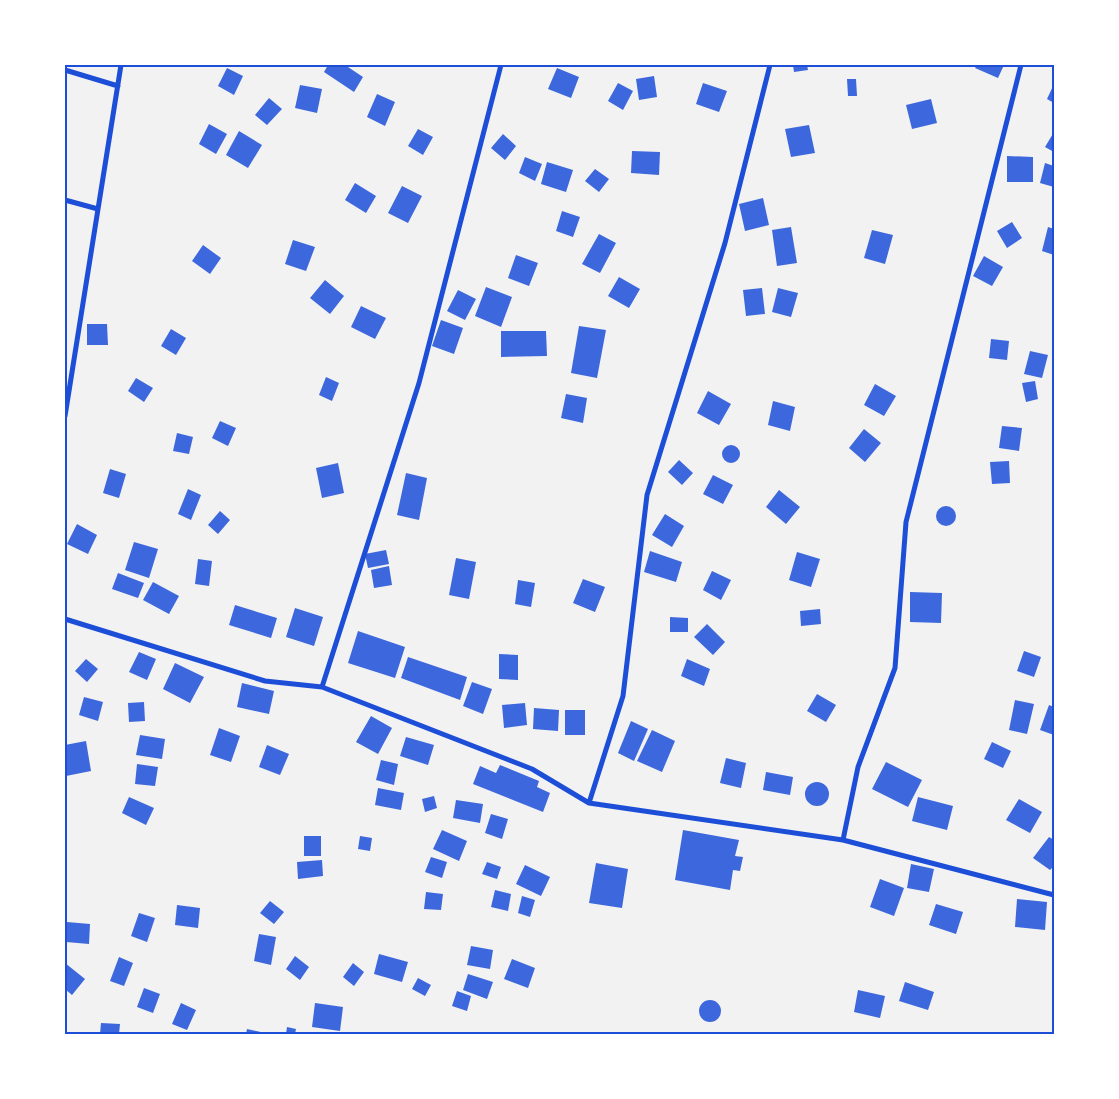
<svg xmlns="http://www.w3.org/2000/svg" width="1119" height="1099" font-family="'Golos Text',sans-serif">
<rect width="100%" height="100%" fill="#f2f2f2"/>
<path fill="#3d67dc" d="M328 65H345L363 77 354 92 324 72Z
M793 65H807L808 70 794 72Z
M977 65H1004L998 78 975 68Z
M227 68 243 76 234 95 218 86Z
M557 68 579 77 571 98 548 89Z
M654 76 657 97 639 100 636 79Z
M847 79H856L857 96H848Z
M618 83 633 91 623 110 608 101Z
M703 83 727 91 719 112 696 104Z
M1054 84V103L1047 99Z
M300 85 322 89 317 113 295 108Z
M377 94 395 102 385 126 367 117Z
M269 98 282 109 267 125 255 115Z
M931 99 937 123 912 129 906 105Z
M209 124 227 134 216 154 199 144Z
M809 125 815 153 791 157 785 129Z
M418 129 433 137 423 155 408 146Z
M239 131 262 145 248 168 226 155Z
M1054 132V152L1045 147Z
M503 134 516 146 505 160 491 148Z
M632 151 660 152 659 175 631 173Z
M1007 156 1033 157V182H1007Z
M525 157 542 164 535 181 519 173Z
M547 162 573 170 566 192 541 184Z
M1045 163 1054 166V187L1040 183Z
M595 169 609 179 599 192 585 181Z
M355 183 376 196 366 213 345 200Z
M402 186 422 196 408 223 388 213Z
M763 198 769 225 745 231 739 204Z
M562 211 580 217 573 237 556 231Z
M1012 222 1022 238 1007 248 997 231Z
M791 227 797 263 777 266 772 230Z
M1048 227 1054 229V255L1042 251Z
M872 230 893 235 885 264 864 258Z
M599 234 616 243 600 273 582 264Z
M293 240 315 247 306 271 285 264Z
M203 245 221 258 210 274 192 261Z
M516 255 538 263 529 286 508 278Z
M984 256 1003 267 992 286 973 276Z
M619 277 640 289 629 308 608 296Z
M325 280 344 296 330 314 310 298Z
M486 287 512 297 501 327 475 316Z
M762 288 765 314 746 316 743 290Z
M778 288 798 293 791 317 772 312Z
M458 290 476 299 465 320 447 311Z
M361 306 386 318 375 339 351 327Z
M441 320 463 328 454 354 432 346Z
M87 324H107L108 345H87Z
M579 326 606 330 597 378 571 373Z
M171 329 186 338 176 355 161 346Z
M501 331H546L547 356 501 357Z
M991 339 1009 341 1007 360 989 358Z
M1030 351 1048 355 1042 378 1024 374Z
M326 377 339 383 332 401 319 395Z
M136 378 153 388 144 402 128 391Z
M1035 381 1038 399 1026 402 1022 383Z
M875 384 896 396 884 416 864 405Z
M708 391 731 404 719 425 697 413Z
M566 394 587 398 583 423 561 418Z
M773 401 795 407 790 431 768 425Z
M220 421 236 428 228 446 212 438Z
M1002 426 1022 428 1019 451 999 448Z
M864 429 881 443 865 462 849 448Z
M177 433 193 437 189 454 173 451Z
M722 454a9 9 0 1 1 18 0a9 9 0 1 1-18 0Z
M679 460 693 473 682 485 668 472Z
M1009 461 1010 483 992 484 990 462Z
M338 463 344 493 322 498 316 468Z
M110 469 126 474 119 498 103 493Z
M406 473 427 478 419 520 397 515Z
M713 475 733 485 723 504 703 494Z
M188 489 201 495 191 520 178 514Z
M779 490 800 507 786 524 766 507Z
M936 516a10 10 0 1 1 20 0a10 10 0 1 1-20 0Z
M220 511 230 520 218 534 208 525Z
M665 514 684 526 672 547 652 535Z
M77 524 97 535 88 554 67 544Z
M134 542 158 549 149 578 125 570Z
M386 550 389 564 368 568 365 554Z
M650 551 682 562 676 582 644 572Z
M797 552 820 559 811 587 789 580Z
M456 558 476 562 469 599 449 595Z
M198 559 212 561 209 586 195 584Z
M389 566 392 585 374 588 371 570Z
M712 571 731 580 721 600 703 590Z
M118 573 144 583 138 598 112 589Z
M583 579 605 587 595 612 573 603Z
M518 580 535 583 531 607 515 604Z
M153 582 179 596 169 614 143 600Z
M910 592 942 593 941 623 910 622Z
M235 605 277 618 271 638 229 625Z
M295 608 323 617 314 646 286 637Z
M820 609 821 624 801 626 800 611Z
M670 617 688 618V632H670Z
M707 624 725 642 713 655 694 637Z
M358 631 405 647 395 678 348 663Z
M1024 651 1041 657 1034 677 1017 671Z
M139 652 156 659 147 680 129 672Z
M499 654 518 655V680L499 679Z
M408 657 467 677 460 700 401 678Z
M86 659 98 669 87 682 75 671Z
M687 659 710 669 704 686 681 676Z
M175 663 204 677 190 703 163 689Z
M472 682 492 689 483 714 463 706Z
M242 683 274 691 269 714 237 707Z
M817 694 836 705 826 722 807 711Z
M84 697 103 702 98 721 79 715Z
M1015 700 1034 704 1027 734 1009 730Z
M144 702 145 721 129 722 128 703Z
M525 703 527 725 504 728 502 705Z
M1049 705 1054 707V735L1040 730Z
M534 708 559 710 558 731 533 729Z
M565 710H585V735H565Z
M371 716 392 728 378 754 356 742Z
M631 721 648 729 634 761 618 753Z
M219 728 240 736 231 762 210 755Z
M652 730 675 741 662 772 637 761Z
M140 735 165 739 162 759 136 755Z
M406 737 434 745 428 765 400 756Z
M86 741 91 771 66 776 65 745Z
M992 742 1011 751 1003 768 984 759Z
M267 745 289 754 280 775 259 767Z
M726 758 746 763 741 788 720 783Z
M381 760 398 764 394 785 376 780Z
M886 762 922 780 908 807 872 789Z
M137 764 158 767 155 786 135 784Z
M500 765 539 781 537 787 550 793 543 812 473 784 480 766 496 773Z
M766 772 793 777 790 795 763 790Z
M805 794a12 12 0 1 1 24 0a12 12 0 1 1-24 0Z
M378 788 404 793 401 810 375 805Z
M434 796 437 808 425 812 422 799Z
M129 797 154 808 146 825 122 813Z
M918 797 953 806 947 830 912 821Z
M1019 799 1042 812 1030 833 1006 820Z
M456 800 483 804 480 823 453 818Z
M491 814 508 819 502 839 485 833Z
M442 830 467 841 459 861 433 849Z
M683 830 739 840 735 856 743 857 740 871 733 870 730 890 675 880Z
M304 836H321V856H304Z
M360 836 372 838 370 851 358 849Z
M1049 837 1054 840V866L1050 870 1033 858Z
M431 857 447 862 442 878 425 872Z
M322 860 323 876 298 879 297 862Z
M487 862 501 867 497 879 482 874Z
M596 863 628 869 622 908 589 903Z
M911 864 934 869 929 892 907 888Z
M525 865 550 877 541 896 516 884Z
M880 879 904 888 894 916 870 907Z
M495 890 511 894 508 911 491 907Z
M426 892 443 894 441 910 424 909Z
M522 896 535 900 530 917 518 913Z
M1017 899 1047 902 1045 930 1015 927Z
M270 901 284 912 274 924 260 913Z
M936 904 963 912 956 934 929 925Z
M177 905 200 908 198 928 175 925Z
M139 913 155 918 147 942 131 936Z
M67 922 90 924 89 944 66 942Z
M259 934 276 937 271 965 254 961Z
M471 946 493 950 490 969 467 965Z
M379 954 408 962 402 982 374 974Z
M295 956 309 967 300 980 286 969Z
M119 957 133 963 124 986 110 981Z
M512 959 535 968 528 988 504 979Z
M65 963 85 979 72 995 65 989Z
M353 963 364 972 354 986 343 977Z
M468 974 493 982 487 999 463 990Z
M418 978 431 985 425 996 412 989Z
M905 982 934 992 928 1010 899 1001Z
M144 988 160 994 153 1013 137 1007Z
M858 990 885 996 880 1018 854 1012Z
M457 991 471 996 467 1011 452 1006Z
M699 1011a11 11 0 1 1 22 0a11 11 0 1 1-22 0Z
M181 1003 196 1010 187 1030 172 1024Z
M315 1003 343 1007 340 1031 312 1027Z
M101 1023 120 1024 119 1034H100Z
M287 1027 296 1029 295 1034H286Z
M247 1029 265 1033V1034H246Z"/>
<g fill="none" stroke-linecap="round" stroke-linejoin="round">
<path stroke="#1d4ed8" stroke-width="5" d="M65 70 118 86
M65 200 98 209
M65 416 121 65
M65 619 265 681 322 687 532 769 589 803 843 840 858 767 895 668 906 522 1021 65
M322 687 419 383 501 65
M589 803 623 696 647 495 725 243 770 65
M843 840 1054 895"/>
</g>
<rect width="1119" height="1099" fill="none" stroke="#ffffff" stroke-width="132"/>
<rect x="66" y="66" width="987" height="967" fill="none" stroke="#1d4ed8" stroke-width="2"/>
</svg>
